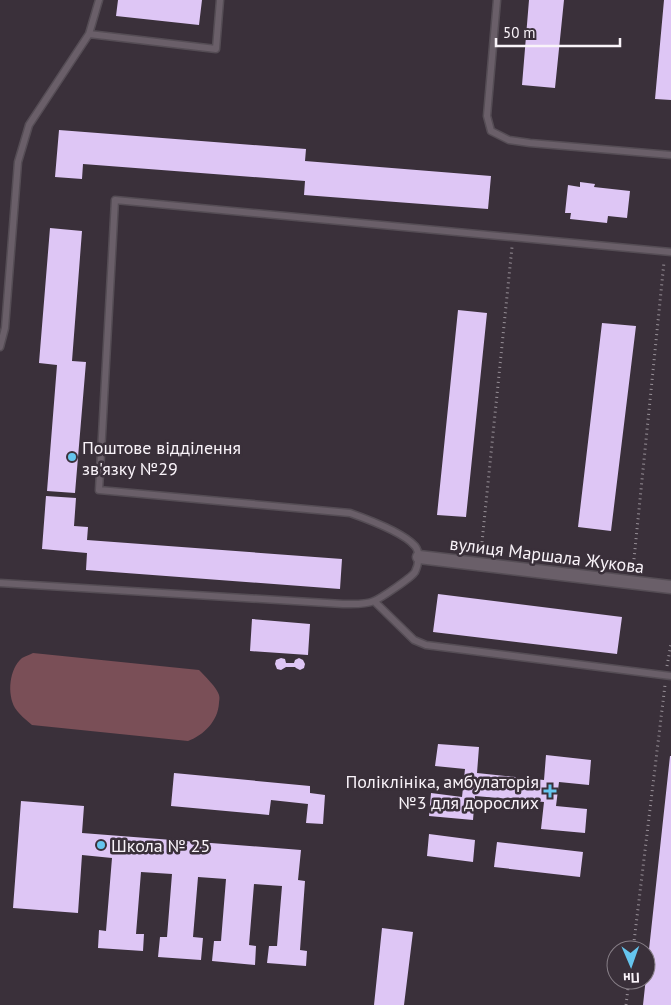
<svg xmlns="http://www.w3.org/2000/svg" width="671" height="1005" font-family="'PT Sans',sans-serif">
<rect width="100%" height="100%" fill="#3a303a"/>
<path fill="#7a4f57" d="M33 653 199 670C205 676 217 688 219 695 220 698 219 701 219 703 218 721 204 735 188 741L32 725C26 720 19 714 15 708 7 694 9 669 22 658 25 656 30 655 33 653Z"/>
<path fill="#dec6f5" d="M118 0H202L199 25 116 16Z
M529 0H564L555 88 522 85Z
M664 0H671V100L655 99Z
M59 130 306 149 305 161 491 176 488 209 304 195 305 181 83 164 82 179 55 177Z
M580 182 595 184 594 187 630 191 627 218 608 216 607 223 570 219 571 213H565L568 185 580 187Z
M50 228 82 231 72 361 86 362 75 493 47 491 57 365 39 363Z
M458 310 487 313 466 517 437 515Z
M602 323 636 326 611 531 578 527Z
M46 496 76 498 74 526 88 527 87 540 342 559 340 589 86 570 87 553 42 549Z
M438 594 622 617 617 654 433 632Z
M252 619 310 624 308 655 250 651Z
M281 658 285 659 286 663H294L295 660 299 658 303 660 305 664 304 668 300 670 296 668 295 667H286L281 670 277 669 275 664 276 660Z
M438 744 479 747 477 773 544 780 546 755 591 760 589 785 559 782 556 806 587 809 585 833 541 829 544 802 475 796 473 820 429 816 431 793 462 797 465 769 435 766Z
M670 756H671V1005H643Z
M174 773 310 786V793L325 795 323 824 306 823 308 804 271 800 269 815 171 806Z
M21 801 84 806 82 833 301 850 298 880 305 881 300 950 307 951 306 966 267 963 269 946H277L282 886 254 884 249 945 256 946 255 965 212 961 214 941H221L226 879 198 877 193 937 203 938 201 960 158 957 160 937H167L172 874 141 872 136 934H144L143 951 98 948 99 930 106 931 112 858 82 855 78 913 13 908Z
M429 834 475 840 473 862 427 856Z
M497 842 583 852 580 877 494 867Z
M382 928 413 932 404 1005H374Z"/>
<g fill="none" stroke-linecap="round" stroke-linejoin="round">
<g stroke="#554d55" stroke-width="9">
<path id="lane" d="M497 0 487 116 491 131 509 140 530 143 671 155
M89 34 216 49 220 0
M0 347 5 328 18 162 29 125 89 34 99 0
M0 583 343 604C353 604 365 605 374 601 381 598 411 578 415 572 419 564 420 552 415 546 404 533 367 519 350 513L99 490 115 200 671 252
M374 601 414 640 426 645 671 676"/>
</g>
<g stroke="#554d55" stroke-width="15">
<path id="street" d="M419 557 671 587"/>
</g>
<path stroke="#989098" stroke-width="3" stroke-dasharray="1 4" stroke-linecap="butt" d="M481 552 512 247
M633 569 664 262
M667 666 671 644
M633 950 665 685
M626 1005 629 980"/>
<use href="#lane" stroke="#6a5f69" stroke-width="6"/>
<use href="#street" stroke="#6a5f69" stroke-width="12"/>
</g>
<g fill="#65c5ee" stroke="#3a303a" stroke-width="2">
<circle cx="72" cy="457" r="5"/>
<path d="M547.5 783.5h5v5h5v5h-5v5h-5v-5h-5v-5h5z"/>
<circle cx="101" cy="845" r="5"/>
</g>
<g text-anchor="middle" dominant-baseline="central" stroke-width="5" stroke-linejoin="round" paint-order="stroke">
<g font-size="18" fill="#f9f3f9" stroke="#3a303a" text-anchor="start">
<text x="82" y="447">Поштове відділення<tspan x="82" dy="21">зв'язку №29</tspan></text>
<text x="539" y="781" text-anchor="end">Поліклініка, амбулаторія<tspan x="539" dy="21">№3 для дорослих</tspan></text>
<text x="111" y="845">Школа № 25</text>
</g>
<g font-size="18" fill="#f9f3f9" stroke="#3a303a">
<text transform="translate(547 555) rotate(7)">вулиця Маршала Жукова</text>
</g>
</g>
<g transform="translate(631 965) rotate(178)"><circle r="24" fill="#3a303a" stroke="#867e86"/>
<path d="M0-4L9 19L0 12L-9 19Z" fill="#65c5ee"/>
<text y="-8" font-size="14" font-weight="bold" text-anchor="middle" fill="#f9f3f9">Пн</text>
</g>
<path d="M496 38v8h124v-8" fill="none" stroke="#f9f3f9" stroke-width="2.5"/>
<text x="503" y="38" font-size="15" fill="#f9f3f9" stroke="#3a303a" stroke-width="4" paint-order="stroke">50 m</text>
</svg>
